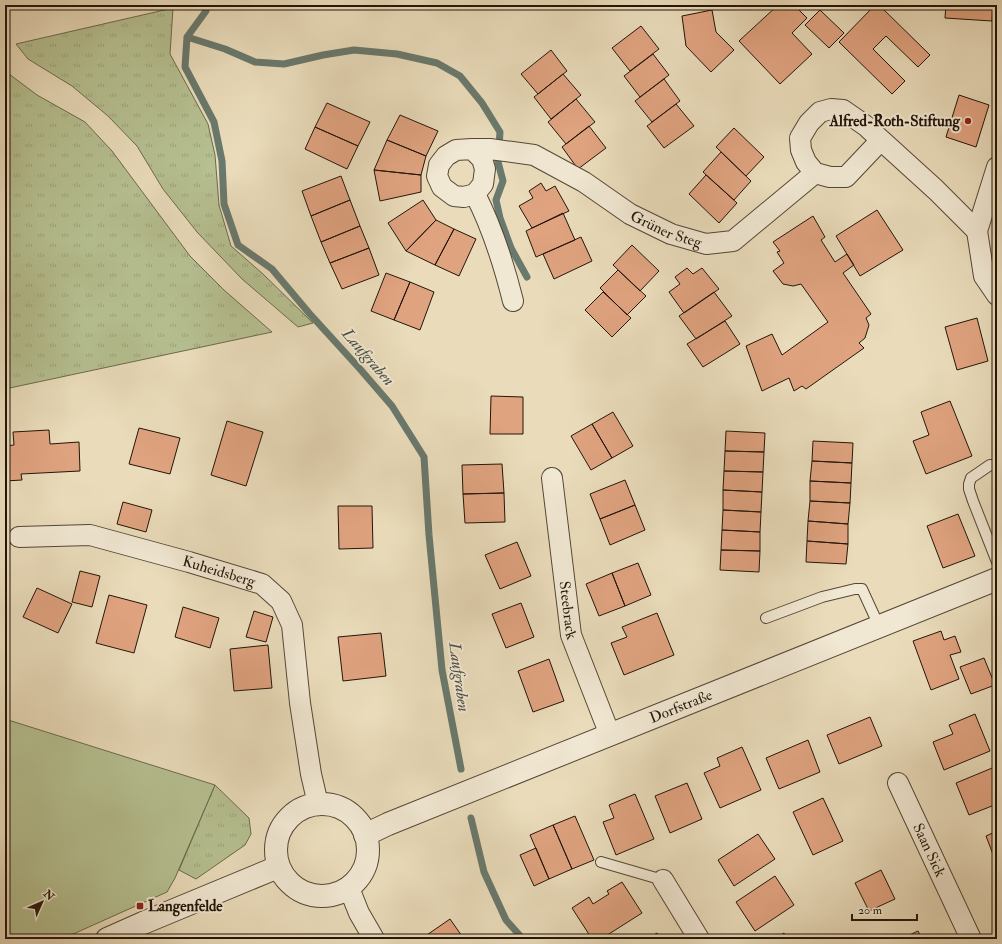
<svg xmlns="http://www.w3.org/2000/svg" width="1002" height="944" font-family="'IM FELL Double Pica',serif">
<defs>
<pattern id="grass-tufts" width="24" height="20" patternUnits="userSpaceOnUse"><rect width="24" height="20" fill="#b6c091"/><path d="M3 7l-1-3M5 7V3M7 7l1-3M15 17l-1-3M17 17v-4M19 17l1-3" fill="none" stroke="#9ca47c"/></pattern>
</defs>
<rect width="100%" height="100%" fill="#eadcbb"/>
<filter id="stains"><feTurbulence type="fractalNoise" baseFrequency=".005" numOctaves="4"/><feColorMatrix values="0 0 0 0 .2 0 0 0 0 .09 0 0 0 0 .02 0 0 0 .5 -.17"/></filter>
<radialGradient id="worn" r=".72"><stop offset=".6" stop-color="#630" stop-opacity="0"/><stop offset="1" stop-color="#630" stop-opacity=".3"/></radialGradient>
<path fill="url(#grass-tufts)" stroke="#6c6a4d" d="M173 8 170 54 208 124 215 155 219 205 231 246 263 274 313 323 298 327 242 279 197 232 163 189 137 146 108 116 72 86 28 59 16 44Z
M5 71 37 95 85 122 112 151 190 256 224 290 272 332 5 389Z
M215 785 249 818 251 834 245 845 196 879 179 870Z"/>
<path fill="#b6c091" stroke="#6c6a4d" d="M5 719 215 785 175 878 167 892 62 939H5Z"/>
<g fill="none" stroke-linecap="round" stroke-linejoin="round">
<path stroke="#69796d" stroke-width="7" d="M204 5 206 11 187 37 185 67 214 122 222 161 224 204 238 245 272 269 309 313 360 369 392 406 424 457 429 535 442 670 461 769
M187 37 225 49 255 62 284 64 323 55 354 50 397 54 437 63 460 76 482 103 500 132 498 162 503 181 496 200 500 218 511 248 527 277
M471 818 484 872 506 920 523 939"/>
</g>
<path fill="#e0a380" stroke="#221509" d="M778 5H794L807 18 792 33 812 54 780 84 739 41Z
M875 5H879L930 55 918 67 886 36 873 49 905 81 892 94 839 42Z
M946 5H993L992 21 945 18Z
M712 10 716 32 734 50 711 72 686 46 682 16Z
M820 10 844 33 829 48 805 25Z
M641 26 659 49 630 71 612 48Z
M551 50 567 71 538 94 521 74Z
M653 54 669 75 640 97 624 76Z
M563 74 581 95 551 119 534 97Z
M664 79 680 101 652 122 635 101Z
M959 95 989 105 976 147 946 137Z
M576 99 595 122 566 144 548 122Z
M327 103 370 122 358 146 315 127Z
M676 104 694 126 664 148 647 126Z
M400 115 438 131 426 156 387 140Z
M589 126 606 148 578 169 562 147Z
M315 127 358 146 347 169 305 149Z
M734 128 764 157 746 176 716 147Z
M387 140 426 156 421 175 374 170Z
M721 152 751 181 734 200 703 172Z
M374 170 421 175V192L380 201Z
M706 175 737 203 719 223 689 194Z
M341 176 350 200 311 216 302 191Z
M541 183 546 191 555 186 569 211 532 228 519 206 533 198 529 191Z
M350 200 360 226 321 242 311 216Z
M423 200 436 220 406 251 388 223Z
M877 210 903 250 860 276 836 236Z
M563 213 575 240 536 257 526 231Z
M813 216 825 237 821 240 835 262 847 254 854 265 843 273 871 314 866 318 869 325 865 338 859 343 864 348 806 389 802 386 794 391 789 378 762 391 746 346 772 334 782 355 828 322 801 284 793 286 783 284 773 271 784 263 777 252 780 251 773 242Z
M436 220 454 229 435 265 406 251Z
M360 226 369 248 330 263 321 242Z
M454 229 476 239 459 276 435 265Z
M581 237 592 261 554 279 543 254Z
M632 245 659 271 640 291 613 265Z
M369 248 379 275 342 289 330 263Z
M687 268 693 274 702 268 719 289 684 313 669 292 680 284 675 277Z
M618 270 646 296 627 315 600 288Z
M386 273 410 282 394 320 371 311Z
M410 282 434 292 420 330 394 320Z
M603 292 631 318 612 337 585 310Z
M714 292 732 316 696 339 679 316Z
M977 318 988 361 957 370 945 327Z
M725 321 740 344 703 367 687 344Z
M491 396 523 397V434H490Z
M950 401 972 456 926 474 913 441 929 435 921 412Z
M613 412 633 446 612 458 592 424Z
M227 421 263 432 246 486 211 475Z
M592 424 612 458 591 470 571 436Z
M139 428 180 438 170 474 129 464Z
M49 430 50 444 79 442 80 471 21 474 22 480 5 481V446L14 445 13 432Z
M726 431 765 433 764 452 725 451Z
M813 441 853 443 852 463 812 461Z
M725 451 764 452 763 472 724 471Z
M812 461 852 463 851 483 810 481Z
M502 464 504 493 463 494 462 465Z
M724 471 763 472 762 492 723 490Z
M625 480 635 505 600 519 590 494Z
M810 481 851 483 850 503 810 501Z
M723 490 762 492 761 512 723 510Z
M504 493 505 522 465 523 463 494Z
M810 501 850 503 848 524 808 521Z
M123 502 152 510 146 532 117 524Z
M635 505 645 530 610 545 600 519Z
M338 506H372L373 548 339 549Z
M723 510 761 512 760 532 722 530Z
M958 514 975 556 943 568 927 526Z
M808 521 848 524V544L807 541Z
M722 530 760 532V551L721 550Z
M807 541 848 544 846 564 806 562Z
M517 542 531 576 500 589 485 555Z
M721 550 760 551 759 572 720 570Z
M638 563 651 595 625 606 612 573Z
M80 571 100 576 92 607 72 602Z
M612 573 625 606 599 616 586 584Z
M37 588 72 604 58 633 23 617Z
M109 595 147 605 134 653 96 643Z
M521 603 534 637 506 648 492 614Z
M183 607 219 618 210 648 175 637Z
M254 611 273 617 266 642 246 637Z
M657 613 674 655 624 675 611 643 627 637 622 627Z
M941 631 944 640 955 636 961 652 950 655 959 679 931 690 913 641Z
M381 633 386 676 343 681 338 637Z
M268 645 272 688 234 691 230 649Z
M984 658 995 685 971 694 960 667Z
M549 659 564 701 533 712 518 671Z
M975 714 990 751 944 770 933 742 953 734 949 725Z
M870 717 882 746 839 764 827 735Z
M808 740 820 772 779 789 766 758Z
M742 747 761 790 720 808 704 773 720 766 717 758Z
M997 766V804L969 815 956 783Z
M687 783 702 819 670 833 655 796Z
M635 794 654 839 616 855 603 822 614 818 609 805Z
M823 798 843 841 813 855 793 812Z
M575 816 594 860 572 869 553 825Z
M553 825 572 869 549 879 530 835Z
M997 831V865L986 836Z
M758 834 775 859 734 886 718 860Z
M536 848 549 879 534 886 520 855Z
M881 870 895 899 869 911 855 883Z
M775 876 794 905 755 931 736 902Z
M622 882 642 913 601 939H592L572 908 589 897 593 904 609 894 607 891Z
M997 910V920L993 913Z
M450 919 464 939H421Z
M918 931 922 939H901Z
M657 933 661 939H647Z
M784 933 788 939H775Z"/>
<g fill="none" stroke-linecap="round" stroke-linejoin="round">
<g stroke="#544736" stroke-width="12">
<path id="service" d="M990 465 971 478 969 484V489L973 501 997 562
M766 618 822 597 855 589H862L879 626
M601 862 663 880"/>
</g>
<g stroke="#544736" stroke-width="22">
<g id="minor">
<path d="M881 140 866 126 843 110 831 109 820 112 809 123 800 138 801 150 806 162 815 173 830 177H846L881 140 936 190 977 231"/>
<path id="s1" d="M472 149 482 159 485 169 483 184 475 194 464 197 454 196 442 187 437 176 439 165 446 156 456 150 472 149H490L534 155 584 182 630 214 671 234 706 244 733 241 815 173"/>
<path d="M997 167 977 231 984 276 997 295"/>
<path d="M475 194C492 227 504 265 513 301"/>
<path id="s2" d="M552 478 571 635 610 735"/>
<path id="s3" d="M19 537 90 535 189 562 262 584 281 601 292 625 300 703 311 774 318 804"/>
<path id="s4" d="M898 783 971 939"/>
<path d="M663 880 699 939"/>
<path d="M349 888 359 913 374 939"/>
</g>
</g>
<g stroke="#544736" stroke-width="24">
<g id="tertiary">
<circle cx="322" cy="850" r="46"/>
<path id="s5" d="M365 835 388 824 997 579"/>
<path d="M107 939 143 923 278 867"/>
</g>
</g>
<use href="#service" stroke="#f1e8d3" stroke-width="10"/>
<use href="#minor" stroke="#f1e8d3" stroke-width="20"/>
<use href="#tertiary" stroke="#f1e8d3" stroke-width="22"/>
</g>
<g fill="#8f2418" stroke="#f1e8d3" stroke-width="1.5">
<circle cx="968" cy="121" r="4"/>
<rect x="136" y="902" width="8" height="8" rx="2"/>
</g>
<g text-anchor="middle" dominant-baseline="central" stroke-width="4" stroke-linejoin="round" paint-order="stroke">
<g font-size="15" font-weight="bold" fill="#221509" stroke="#f1e8d3" text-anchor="end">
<text x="960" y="121">Alfred-Roth-Stiftung</text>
<text x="148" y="906" text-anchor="start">Langenfelde</text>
</g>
<g font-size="15" fill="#221509" stroke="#f1e8d3">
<text stroke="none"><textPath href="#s1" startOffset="366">Grüner Steg</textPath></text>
<text stroke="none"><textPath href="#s3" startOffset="205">Kuheidsberg</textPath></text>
<text stroke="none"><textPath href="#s2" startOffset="133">Steebrack</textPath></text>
<text stroke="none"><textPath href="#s5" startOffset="341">Dorfstraße</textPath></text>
<text stroke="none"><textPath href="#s4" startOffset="74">Saan Sick</textPath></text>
</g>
<g font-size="16" font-style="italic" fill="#4b4f43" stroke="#f1e8d3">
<text transform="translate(368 357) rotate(49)">Laufgraben</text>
<text transform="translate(459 677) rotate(82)">Laufgraben</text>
</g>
</g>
<rect width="1002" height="944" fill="none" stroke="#eadcbb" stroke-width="20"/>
<rect x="6" y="6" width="990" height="932" fill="none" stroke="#221509" stroke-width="2"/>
<rect x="10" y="10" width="982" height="924" fill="none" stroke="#221509"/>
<g transform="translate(42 902) rotate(45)" stroke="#f1e8d3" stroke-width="3" paint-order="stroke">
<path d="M0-3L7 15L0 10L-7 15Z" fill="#221509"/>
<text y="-6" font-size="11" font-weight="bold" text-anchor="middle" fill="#221509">N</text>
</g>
<path d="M852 914v6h65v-6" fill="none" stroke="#221509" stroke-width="2"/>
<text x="858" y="914" font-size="12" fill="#221509" stroke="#f1e8d3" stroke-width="3" paint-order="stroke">20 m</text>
<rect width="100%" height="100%" filter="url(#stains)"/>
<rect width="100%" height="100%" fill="url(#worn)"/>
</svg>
